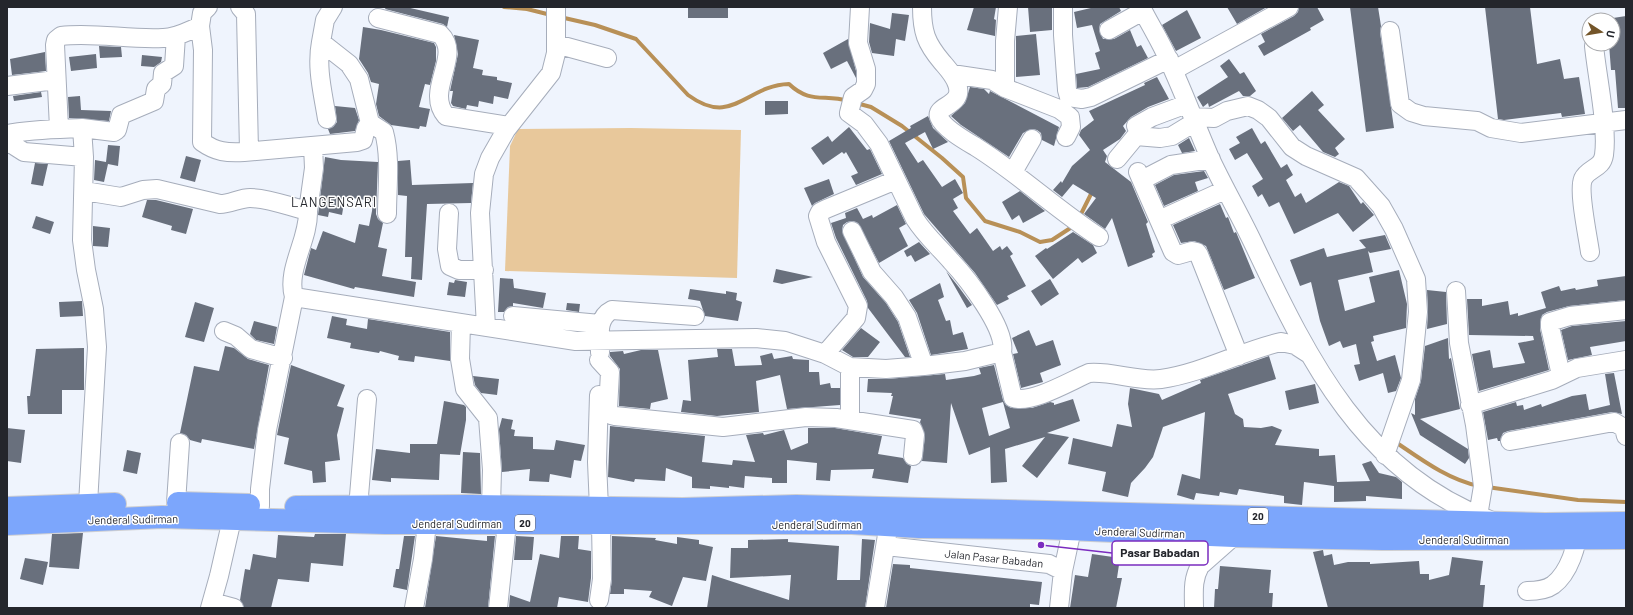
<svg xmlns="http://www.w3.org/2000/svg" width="1633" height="615" font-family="Barlow,sans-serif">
<rect width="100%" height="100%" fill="#eff4fd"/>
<path fill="#e8c89b" d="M631 128 741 130 737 278 505 271 510 146 518 129Z"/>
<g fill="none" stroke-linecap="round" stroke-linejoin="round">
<path stroke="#b89057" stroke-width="4" d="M504 7 527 9 551 15
M560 17 595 25 636 39 688 95C733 128 746 85 789 84 810 104 824 94 848 101
M856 103 871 107 902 126 942 158 963 177 966 198 985 221 1020 232 1040 242 1052 240 1075 225
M1079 218 1093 190
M1398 441 1397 443C1422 460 1449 480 1479 486
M1487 487 1578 500 1626 502"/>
</g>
<path fill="#69707d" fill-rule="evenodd" d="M386 7H406L449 17 447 27 443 24 385 9Z
M688 7H728V18H688Z
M974 7H996L994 19 996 20 995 36 967 30Z
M1028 7H1052V30L1030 32Z
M1095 7H1119L1121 11 1100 24 1099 30 1103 39H1114L1130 30 1137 47 1141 45 1148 58 1088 87 1077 88 1076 74 1100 69 1095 53 1100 51 1092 25 1077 28 1074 12Z
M1227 7H1267L1237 24Z
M1299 7H1317L1324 20 1310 28 1311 30 1264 56 1258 46 1265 42 1261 34 1294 16 1298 12Z
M1350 7H1378L1381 26 1380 32 1394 128 1366 132Z
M1485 7H1530L1537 64 1560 59 1564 79 1579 77 1585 114 1562 117 1561 113 1504 120 1498 119Z
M1187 10 1201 38 1176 51 1162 25Z
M892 13 909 15 905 41 896 39 894 56 872 53 869 42 870 23 890 29Z
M1626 16V108H1618L1615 70H1611L1609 44H1613V18Z
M363 27 381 30 434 43 436 47V61L430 85 425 84 419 107 430 109 426 127 420 126 419 129 391 125 379 116 376 104 379 84 371 82 368 73 359 59Z
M1036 34 1040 75 1016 77V36Z
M454 35 479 40 473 68 483 70 482 75 497 77V80L512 83 508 99 494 96 493 104 479 101 478 107 467 105 466 109 453 106 451 103 453 91H450L458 54Z
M848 39 856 71V78L847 61 831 69 823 53Z
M99 46 121 47 122 57 100 58Z
M45 52 46 71 12 75 10 59Z
M96 54 97 68 71 71 69 57Z
M142 55 162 57 161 62 154 67 141 66Z
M1229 59 1240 74 1244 72 1256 91 1250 96H1243L1239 91 1209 107 1208 103 1203 107 1197 97 1228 77 1220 66Z
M1157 77 1169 99 1148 107 1131 117 1123 126 1126 131 1120 139 1103 150 1107 156 1105 162 1131 182 1148 222 1146 224 1155 252 1152 254 1153 257 1128 267 1112 218 1105 229 1084 214 1096 198 1073 184 1062 197 1053 190 1061 181 1062 183 1072 166 1090 150 1079 135 1081 130 1094 120 1089 111 1145 85 1144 83Z
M970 87 984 89 989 94 990 91 1059 127 1054 146 1042 140 1041 133 1037 130 1032 129 1023 133 1009 157 961 125 951 116 965 103Z
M1312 91 1324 105 1318 110 1345 139 1335 148 1339 154 1335 157 1323 152 1300 125 1293 131 1282 118Z
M41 92 42 97 14 101 13 96Z
M80 96 81 110 111 111 109 121 69 118 68 97Z
M765 101H788V114L765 115Z
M335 106 355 108 359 120 355 131 330 134 328 129 333 127 337 122Z
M928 116 933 128 948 142 933 149 925 132 905 143 918 163 923 160 942 187 955 179 963 193 953 199 958 208 953 211 970 234 977 228 993 251 1000 246 1002 250 1007 246 1013 254 1010 256 1026 286 1007 296 1009 299 997 305 975 273 924 214 889 141 911 128 910 126Z
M849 127 867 150 870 149 882 174 856 185 851 176 858 173 846 152 844 154 842 152 823 165 811 148 828 136 832 142Z
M1252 128 1261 144 1265 141 1281 168 1287 164 1293 175 1286 180 1295 197 1301 193 1306 203 1339 182 1349 186 1361 204 1363 202 1374 215 1353 232 1338 213 1294 234 1279 202 1269 207 1262 194 1258 197 1252 186 1263 179 1247 153 1235 160 1229 149 1240 143 1236 137Z
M1189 138 1195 151 1182 153 1178 145Z
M108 145 120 146 118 166 108 164 104 182 94 180 95 160 106 162Z
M186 156 201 160 195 182 180 178Z
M325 157 341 160 378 162 376 214 378 219 383 223 378 247 387 249 382 276 416 282 414 297 355 287 354 289 304 275 311 248 316 250 323 231 355 243 359 224 369 226 372 211 373 201 345 197 342 215 329 212 328 217 318 215Z
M410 160 412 185 473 183 471 203 427 204 422 280 411 279 412 257H405L407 196 398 195V161Z
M35 163 48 164 43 186 31 184Z
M1204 171 1208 178 1195 182 1198 191 1164 206 1155 185 1174 175Z
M829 179 834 194 815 203 812 206 804 188Z
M1020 191 1045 211 1023 223 1019 215 1012 220 1002 202Z
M147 200H156L193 209 186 234 171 230 172 226 142 217Z
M1220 204 1226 218 1228 217 1234 233 1236 232 1255 278 1224 290 1206 246 1194 241 1181 243 1173 225Z
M897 205 906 224 899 228 908 246 879 263 858 223 853 221 847 222 843 225 842 231 863 277 886 303 898 322 910 357H905L868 308 867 301 836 238 831 223 846 218 845 213 857 208 863 219 872 215 873 218Z
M36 216 54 222 50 234 32 228Z
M93 226 110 228 108 247 93 246Z
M1073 232 1093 245 1097 253 1082 263 1078 258 1053 279 1035 256 1046 248 1047 249Z
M1385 235 1391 249 1370 253 1368 251 1373 272 1338 280 1345 311 1375 302 1369 277 1399 270 1407 304 1406 328 1373 336 1374 341 1371 342 1377 361 1395 355 1401 378 1396 391 1388 393 1383 373 1359 381 1354 365 1360 364 1356 344 1343 348 1340 341 1329 346 1320 321 1311 282 1300 286 1290 260 1324 248 1327 257 1366 248 1359 240Z
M919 242 930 254 915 262 911 255 907 257 904 251Z
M776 269 813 277 782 284 773 282Z
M946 271 958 286 972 305 967 308Z
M1626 276V300L1569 306 1547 312 1542 315 1540 329 1549 370 1479 391 1472 354 1490 350 1493 368 1525 363 1518 343 1534 340 1533 336 1469 335 1467 299H1482V306L1508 301 1510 315 1518 313V316L1546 308 1541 292 1559 286 1561 291 1575 288 1576 290 1598 286 1597 280Z
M500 278 513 279 514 288 546 293 543 308 513 303V306L508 307 504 312H498Z
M1050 279 1059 294 1041 306 1031 291Z
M455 280 467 282 465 297 447 295 449 282 454 283Z
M940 283 944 297 938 300 946 321 950 320 953 335 963 332 968 349 931 355 917 313 909 300Z
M690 289 726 294V291L737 293 736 300 742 302 738 321 705 316 700 301 688 299Z
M1427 290 1446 292 1447 324 1427 329 1428 311Z
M82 301 83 316 60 317 59 302Z
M195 302 214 308 204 342 185 337Z
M567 303 580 304 579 312 566 310Z
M332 316 347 319 346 325 367 329 368 319 450 332V361L415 356 414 362 398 360 399 356 380 351 379 353 350 348 351 343 327 338Z
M254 321 277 327 274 344 256 340 250 334Z
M1626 321V341L1590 347 1592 355 1568 360 1561 330 1572 326Z
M861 328 880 342 868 357H853L842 350Z
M1029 330 1036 346 1053 340 1061 365 1040 373 1043 382 1021 388 1013 354 1018 353 1012 338Z
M1448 338 1449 359 1451 358 1460 409 1420 419 1468 449 1469 458 1465 464 1420 435 1411 413 1415 415V399L1421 381 1425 346Z
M225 346 234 348 248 359 269 365 254 449 202 439 201 443 190 440 186 435 180 433 194 366 219 371Z
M84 348V390H62V414H28L27 396H30L36 349Z
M717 349H732L735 366 762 365 760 356 772 353 774 359 792 356 793 359 809 360V372H819L820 385 830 383 831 388H840V405L787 409 780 375 756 381 759 412 717 416 681 412 683 400 691 401 688 360 718 357Z
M641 350H658L668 399 651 403 650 409 619 406 620 369 610 356V352L623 351 624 354Z
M1269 356 1276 379 1228 394 1235 414 1243 419 1244 427 1261 428 1272 426 1282 430 1275 445 1319 449V456L1335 455 1337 482 1370 481 1362 464 1371 461 1379 473 1396 477 1402 482V499L1366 496V501L1334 502V486L1304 482 1302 505 1284 503V496L1239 489 1237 495 1220 492 1219 496 1196 493 1194 500 1177 495 1182 474 1200 479 1205 412 1163 427 1153 457 1145 468 1131 483 1128 497 1102 491 1106 472 1068 464 1073 438 1112 447 1117 424 1132 427 1128 404 1130 388 1159 394 1162 400 1201 383 1200 380Z
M291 365 345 385 337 406 344 408 337 435 340 460 325 462 326 482 313 483 312 471 284 464 289 438 277 435Z
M994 365 1003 400 1006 405 1011 408H1032L1050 402 1054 403V405L1073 399 1080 421 1047 433 1069 437 1037 478 1022 466 1045 437 1005 449 1007 482 991 483 990 447 969 455 951 403 947 463 922 461 925 436 920 422 921 419 889 414 893 396H891L892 393 867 392 868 379H887L945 374 946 380 974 376 981 374 979 368ZM1003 402 1010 428 989 436 982 408Z
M1614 373 1622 414 1612 412 1508 431 1503 433 1500 441H1498L1497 438 1488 440 1483 412 1516 402 1517 406 1523 405 1524 410 1541 404 1542 407 1572 396 1586 394 1589 410 1610 405 1605 374Z
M473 376 499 379 497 395 481 393 475 385Z
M1315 384 1319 403 1289 410 1285 391Z
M444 401 464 405 466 407V420L460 455 440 454 439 480 391 478V482L372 480 376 449 410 453V444H437Z
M502 418 513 420 511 429 515 430 514 436 533 437V449L554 450 556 440 585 445 581 461 574 460 571 478 550 474 549 482 529 481 530 469 502 472 499 429Z
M610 426 705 436 702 462 732 465 733 460 755 462 746 435 763 433 764 435 784 430 791 450 808 443V428H835L882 436 878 454 903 458 907 464 911 466 908 483 872 478 874 469 831 470 830 481 816 480 817 463 787 460V483H772V478L745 476 744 488 729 486V488L710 486V489L692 488V477L666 468 665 481 635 479 634 482 608 477Z
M7 428 25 430 21 463 7 461Z
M127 450 141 453 137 474 123 471Z
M463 452 480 453 481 494 461 493Z
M83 533 79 569 49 567 52 534Z
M315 534H346L343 566 311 563 309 582 278 579 271 608 244 607 240 600 242 587 245 569 250 570 253 554 276 558 278 535 314 537Z
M404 536H415L407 590 393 587 396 569H399Z
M436 536 487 541V536H495L488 608H425Z
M516 536 534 537 532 560H514Z
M561 536H579L578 549 591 551V578L588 602 559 597 557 608H509L510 595 530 602 540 554 559 558Z
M612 536 656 538 655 540 677 544V537L699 540V544L713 547 706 581 683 577 672 606 649 597 652 591 624 589V594H610L612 579Z
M788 539V542L839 546 837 580H860L862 539 875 540 865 608H707L712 575 789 600 791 575 730 578 731 548H748V540Z
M1323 550 1324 556 1332 554 1334 565 1348 562H1370V564L1419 561 1420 574H1429V580L1449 575 1452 557 1483 561 1480 585H1485L1483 608H1328L1313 552Z
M1092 554 1120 558 1117 578H1122L1116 608H1070L1075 575 1088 577Z
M25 558 48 562 43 585 20 579Z
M893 564 910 565V568L1042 582 1039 605 1030 604V608H886Z
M1220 566 1271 570 1269 593H1273L1272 608H1214L1215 589H1218Z"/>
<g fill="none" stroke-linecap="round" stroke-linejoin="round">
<g stroke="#a6adbb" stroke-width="20">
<path id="minor" d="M240 7 246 14 249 151
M333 7 325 20 321 42 349 64 359 79 370 123 384 132C391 158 387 188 387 214
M922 7C922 32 926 43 942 62 948 69 954 75 957 84 965 106 935 105 939 117 943 128 966 141 976 147 1019 174 1056 209 1099 237
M1063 7V35L1067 90 1069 97 1082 99 1091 97 1169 59
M1141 7C1150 25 1161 42 1169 61 1184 93 1196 126 1210 158 1224 188 1241 217 1255 247 1309 361 1364 473 1490 520
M378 18 440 34C463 56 424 90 446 116L509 126
M200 26 202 13 208 7
M1109 30 1143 11
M1390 31 1400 104 1411 112 1424 116 1477 121 1491 128 1521 133 1626 120
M321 42C316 68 323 93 327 119
M556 44 607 58
M1174 70 1289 7
M952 74 992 80 1005 88 1059 109 1070 117 1071 127 1066 137
M7 86 56 80
M1005 88V41L1008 7
M1193 117 1214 118 1227 111 1248 106 1258 110 1269 118 1292 147 1306 156 1356 178 1381 206 1394 229 1416 279 1418 312 1411 380 1385 455
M1136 126 1152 117 1187 104
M59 128 55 45 56 40 61 36C95 32 129 40 163 38 176 38 188 31 200 26L203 50 202 142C216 152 227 153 244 152L357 142 363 140 366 128 370 123
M82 128 114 132 117 130 121 115 154 101 156 89 162 84 163 73 174 66 176 36
M7 134C32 129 56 129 82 128L84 157 82 240 86 270 94 309 97 347 88 504
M7 143 13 145 24 152 84 157
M1117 159 1136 136 1160 138 1172 136 1195 122
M1013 172 1032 139
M1138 172 1173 252 1178 255 1192 251 1197 252 1199 255 1239 356
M1142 180 1171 165 1211 159
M84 191 121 197 143 190 157 189 220 204C230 204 240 198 250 198 269 198 290 207 308 211 309 240 286 269 294 297
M308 211 314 168 313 146
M449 213 447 249 450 266 459 270H484
M1159 220 1225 190
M852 231 872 272 894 297 907 317 924 366
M1590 252C1588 237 1578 191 1583 179 1588 168 1602 169 1604 155 1608 127 1597 76 1594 46
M1456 291 1459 343 1475 425 1483 486 1478 516
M513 316 600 324
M461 323 460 359 465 389 488 418 492 470 491 507
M486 327 480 213 484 174 490 158 506 130 551 73 556 53V7
M224 331 236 336 251 349 283 358
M1002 352 1013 398C1032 404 1070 381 1089 373 1113 371 1137 382 1161 379 1203 373 1241 351 1281 342L1295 345 1309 354
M600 353C600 337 596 318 612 310L695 316
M825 354 856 318 858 306 826 242 818 216 820 212 826 209 896 180
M599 360 610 372 608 410 611 415 615 416 723 427 806 417 836 418 913 430 915 435 913 456
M850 367 886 369 924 366 965 361 1002 352C1007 329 967 278 951 261 939 247 925 235 915 219L879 144 864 124 849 113 853 97 863 90 866 84V69L858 43 860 7
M1561 375 1550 327V322L1570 316 1626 310
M599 395 597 462 599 508
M1470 405 1552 380 1577 368 1626 360
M1510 441 1614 422 1624 428 1626 436
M176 503 180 443
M260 506V489L267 430 294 297 576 341 756 338 785 341 825 354 850 367V418
M358 508 367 399
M886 546 1049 564 1063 571
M1527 591C1536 591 1546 590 1553 585 1569 573 1578 545 1578 526
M599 600 602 579 601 524
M212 602 234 608
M210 608 219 576 232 519
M414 608 423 559 427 523
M498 608 507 523
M875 608 887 535
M1059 608 1063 571 1072 529
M1194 608C1194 593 1192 580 1200 566L1234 536V528"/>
</g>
<g stroke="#cfcfd1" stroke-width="24">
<path id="highway" d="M178 503 249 505
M296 507 470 506 683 509 796 506 1545 524 1626 523
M7 508 115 504
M7 524 162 517 385 523H852L919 527 1043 528 1234 536 1383 539 1626 538"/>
</g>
<use href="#minor" stroke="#fff" stroke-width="18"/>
<use href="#highway" stroke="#7ca6fc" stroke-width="22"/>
</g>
<g text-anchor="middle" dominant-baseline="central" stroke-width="3" stroke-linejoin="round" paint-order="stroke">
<g fill="#fff" stroke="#66676b" stroke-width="1">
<rect x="1248" y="508" width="20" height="16" rx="3"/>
<rect x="515" y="515" width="20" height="16" rx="3"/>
</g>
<g font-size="10" font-weight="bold" fill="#24262c">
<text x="1258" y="516">20</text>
<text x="525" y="523">20</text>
</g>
<g font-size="11" fill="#24262c" stroke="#fff">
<text transform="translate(133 519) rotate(-1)">Jenderal Sudirman</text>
<text x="457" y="523">Jenderal Sudirman</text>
<text x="817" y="524">Jenderal Sudirman</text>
<text transform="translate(1140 532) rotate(2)">Jenderal Sudirman</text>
<text x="1464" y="539">Jenderal Sudirman</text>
<text transform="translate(994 558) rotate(6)">Jalan Pasar Babadan</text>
</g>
<g font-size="13" letter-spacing="1" fill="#24262c" stroke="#fff">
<text x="334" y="202">LANGENSARI</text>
</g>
</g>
<path fill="none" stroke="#7b2cbf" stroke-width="1.5" d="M1041 545L1112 553"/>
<circle fill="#7b2cbf" stroke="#fff" stroke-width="1.5" cx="1041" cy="545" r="4"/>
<rect fill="#fff" stroke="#7b2cbf" stroke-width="1.5" x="1112" y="541" width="96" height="24" rx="4"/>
<g font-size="12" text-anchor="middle" font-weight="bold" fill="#24262c">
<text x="1160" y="557">Pasar Babadan</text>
</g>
<rect width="1633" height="615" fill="none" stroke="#24262c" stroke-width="16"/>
<g transform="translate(1601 32) rotate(102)"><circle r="19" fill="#ffffff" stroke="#a7a8ab"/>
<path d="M0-3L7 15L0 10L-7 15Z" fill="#735529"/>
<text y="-6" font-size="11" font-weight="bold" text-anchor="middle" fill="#24262c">U</text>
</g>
</svg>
